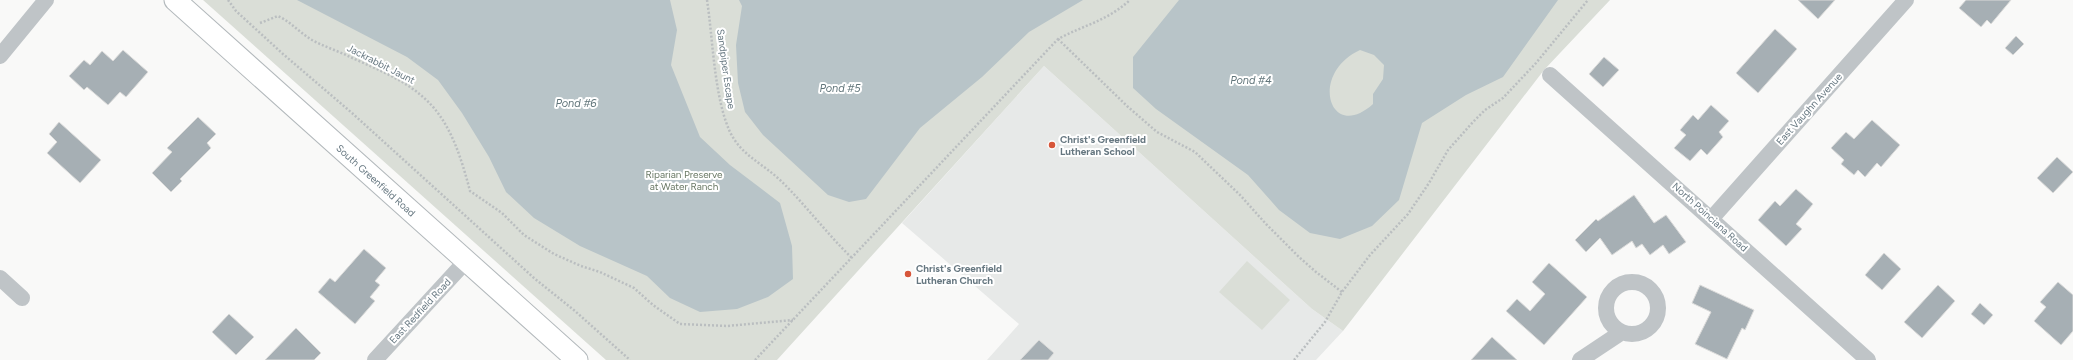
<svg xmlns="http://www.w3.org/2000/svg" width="2073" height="360" font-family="Figtree,sans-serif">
<rect width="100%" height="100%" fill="#f9f9f8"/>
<path fill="#e7e9e8" d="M1044 66 1312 309 1343 331 1316 360H987L1019 324 902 223Z"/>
<path fill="#daded7" d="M203 0H1610L1544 70 1343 331 1312 309 1044 66 777 360H606Z
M1247 261 1290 300 1262 330 1219 292Z"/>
<path fill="#b8c4c8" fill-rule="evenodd" d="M297 0H670L677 30 671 65 700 137 730 165 780 203 792 246 793 279 768 297 737 309 700 312 670 298 647 276 580 246 534 218 506 192 489 157 462 113 438 80 407 57Z
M739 0H1083L1029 32 982 77 920 128 866 199 849 202 828 195 763 135 745 112 738 83 736 45 742 6Z
M1179 0H1558L1503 77 1466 95 1422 123 1399 200 1372 226 1340 239 1310 233 1279 210 1248 175 1156 109 1133 88V57ZM1360 50 1374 55 1384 65 1383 79 1373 94V104C1330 143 1308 74 1360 50Z"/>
<path fill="#a6afb4" stroke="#dbdbda" d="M1798 0H1835L1818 19Z
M1966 0H2011L1991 24 1987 20 1981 27 1959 8Z
M1775 29 1797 49 1758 93 1736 73Z
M2016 36 2024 44 2013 55 2005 48Z
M123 50 148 72 126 97 120 92 108 105 87 87 84 90 69 76 84 60 90 65 102 51 113 61Z
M1604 57 1619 70 1603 87 1589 74Z
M1711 105 1729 121 1719 132 1723 137 1707 155 1701 149 1690 161 1674 148 1686 135 1680 130 1693 115 1698 120Z
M198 117 216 134 207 143 211 148 180 179 182 181 171 192 152 173 172 152 167 148Z
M1872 120 1900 145 1881 167 1877 163 1865 177 1858 170 1854 175 1841 164 1844 160 1831 148 1846 132 1854 139Z
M59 122 101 160 80 183 47 153 57 142 49 134Z
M2057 157 2073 172 2053 193 2037 178Z
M1796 189 1813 204 1796 224 1802 229 1786 246 1758 220 1775 201 1780 206Z
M1634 195 1654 223 1666 215 1686 242 1669 254 1663 245 1650 255 1642 244 1636 248 1632 241 1612 255 1600 238 1586 252 1575 240 1596 219 1598 221Z
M364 249 386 268 375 281 380 285 370 297 375 301 355 324 318 292 330 278 335 282Z
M1884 253 1901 269 1882 290 1865 275Z
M1549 263 1587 297 1544 345 1506 311 1517 299 1530 311 1545 294 1532 282Z
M2058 282 2073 295V331L2061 345 2034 321 2046 307 2040 302Z
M1700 285 1754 310 1745 330 1742 328 1727 359 1695 344 1711 312 1692 303Z
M1938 285 1955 301 1922 338 1904 322Z
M1980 303 1993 315 1984 325 1971 314Z
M229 314 254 337 236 355 212 332Z
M296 328 321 353 314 360H265Z
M1492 337 1517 360H1471Z
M1039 340 1054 353 1048 360H1020Z"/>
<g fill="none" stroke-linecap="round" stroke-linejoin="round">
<g stroke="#b3b9bc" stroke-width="23">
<g id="major">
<path id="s1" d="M175 0 577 360"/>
</g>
</g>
<path stroke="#babec0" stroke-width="2.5" stroke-dasharray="2 2" stroke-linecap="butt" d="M228 0 236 11 283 54 352 113 534 278 575 311 630 360
M707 0C713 39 714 97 730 132 741 155 762 163 780 180 805 204 826 233 852 258
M260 23 278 16C291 22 300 33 312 40 323 46 335 50 346 55 371 67 402 78 423 97 450 120 461 157 470 191L502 213 524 235 554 254 581 266 600 272 634 288 653 305 680 324 727 326 793 320
M1058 39 1127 106 1157 132 1195 152 1240 195 1266 224 1299 257 1316 272 1342 292
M755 360 1058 39C1084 25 1107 21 1130 0
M1294 360 1325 322 1342 292 1370 255 1408 214 1429 183 1448 150 1473 122 1485 110 1503 98 1536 63 1588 0"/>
<path stroke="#bfc4c7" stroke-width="16" d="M0 56 46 0
M1550 75 1868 360
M1712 218 1906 0
M0 278 22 298
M1606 308a26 26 0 1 1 52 0a26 26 0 1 1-52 0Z
M375 360 466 261
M1580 360 1622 332"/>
<use href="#major" stroke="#fff" stroke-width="21"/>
</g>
<g fill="#d7563a" stroke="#fff" stroke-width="1.5">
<circle cx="1052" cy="145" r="4"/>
<circle cx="908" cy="274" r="4"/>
</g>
<g text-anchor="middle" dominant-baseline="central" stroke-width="4" stroke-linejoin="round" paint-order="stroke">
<g font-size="10" fill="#667780" stroke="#fff">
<text transform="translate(381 64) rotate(27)">Jackrabbit Jaunt</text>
<text transform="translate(726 69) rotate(82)">Sandpiper Escape</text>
<text transform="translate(1809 109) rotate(-48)">East Vaughn Avenue</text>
<text stroke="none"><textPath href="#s1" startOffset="270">South Greenfield Road</textPath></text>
<text transform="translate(1710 217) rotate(42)">North Poinciana Road</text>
<text transform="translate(420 311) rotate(-47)">East Redfield Road</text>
</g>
<g font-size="10" font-weight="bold" fill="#667780" stroke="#fff" text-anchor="start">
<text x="1060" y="139">Christ's Greenfield<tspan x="1060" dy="12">Lutheran School</tspan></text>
<text x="916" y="268">Christ's Greenfield<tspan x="916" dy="12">Lutheran Church</tspan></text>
</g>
<g font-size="10" fill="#6a7965" stroke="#fff">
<text x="684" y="174">Riparian Preserve<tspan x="684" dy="12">at Water Ranch</tspan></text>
</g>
<g font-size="11" font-style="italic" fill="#61757a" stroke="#fff">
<text x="1251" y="80">Pond #4</text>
<text x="840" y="88">Pond #5</text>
<text x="576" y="103">Pond #6</text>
</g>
</g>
</svg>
